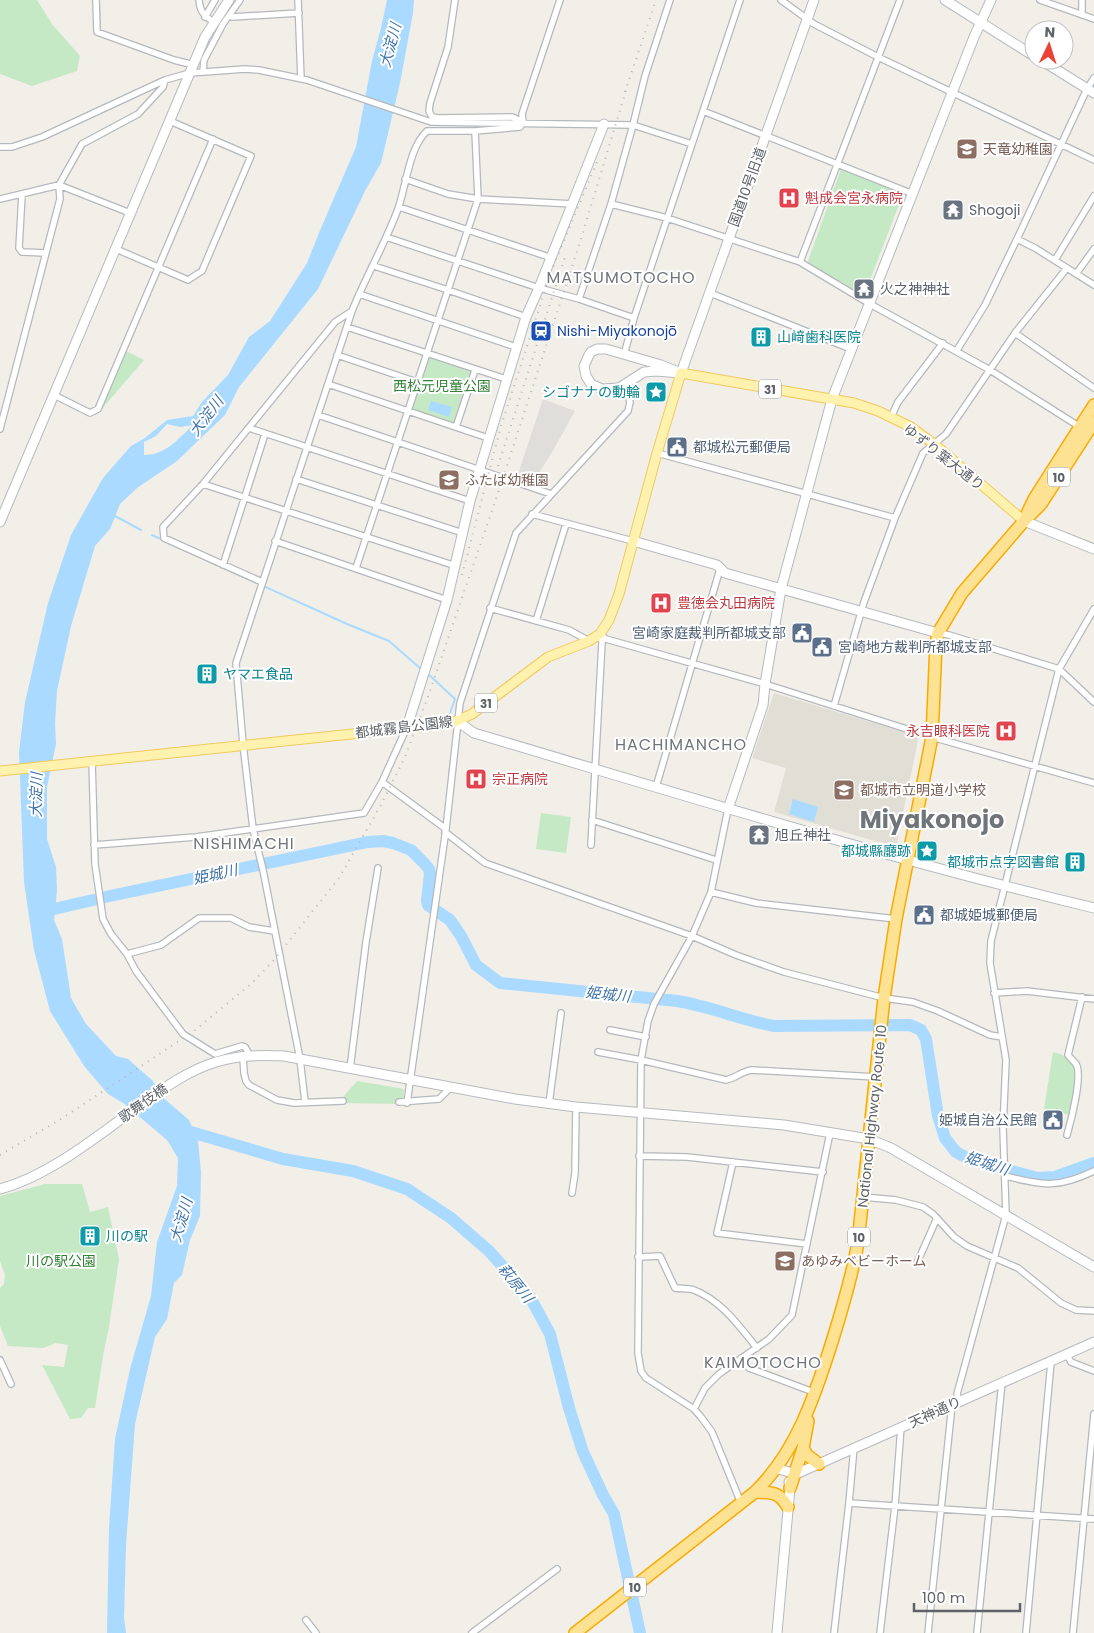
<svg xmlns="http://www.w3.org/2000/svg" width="1094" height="1633" font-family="Poppins,'Noto Sans JP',sans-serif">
<rect width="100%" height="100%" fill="#f1efe8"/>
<path fill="#e0deda" d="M543 399 575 411 551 454 533 482 517 477Z"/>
<path fill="#e1ded6" d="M774 693 917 736 918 740 896 847 774 812 786 768 752 758Z"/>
<path fill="#c5e8c5" d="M0 0H37L52 24 80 56 77 71 32 86 0 74Z
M841 169 902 193 903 194 865 293 863 295 808 264V261Z
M126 351 144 360 101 410Z
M427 353 475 370 456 427 408 411Z
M541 813 571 817 566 853 536 849Z
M1053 1052C1057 1053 1061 1054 1064 1056 1083 1067 1073 1098 1070 1115L1044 1109Z
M357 1081 404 1089 403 1100 399 1104 343 1103V1097Z
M45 1184H82L90 1212 108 1207 119 1259 109 1327 104 1350 95 1408H88L81 1418 70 1419 42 1365 64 1367 68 1345 56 1343 43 1348 8 1346 0 1326V1288L4 1284 5 1275 0 1261V1196Z"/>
<path fill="#aadaff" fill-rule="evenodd" d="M387 0H414L413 13 400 83 381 163 365 191 318 289 239 387 225 415 177 461 137 488 120 504 110 529 95 546 71 626 57 691 55 724 56 744 47 787V839L56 867 57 891 54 920 62 939 71 998 86 1024 116 1056 128 1059 153 1081 160 1095 189 1120 198 1141 201 1172 200 1216 190 1240 182 1275 174 1283 167 1319 155 1337 135 1424 126 1545 124 1618 126 1633H107L109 1528 115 1439 130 1369 151 1296 157 1242 177 1186 178 1158 167 1140 123 1103 108 1094 84 1066 50 1011 34 950 24 882 19 752 25 702 48 603 71 535 103 478 131 446 145 438 167 420 193 416 202 402 228 375 249 337 270 321 307 263 321 228 356 147 372 61 381 28ZM167 424 180 427 193 425C179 438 165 456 144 455V442L156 436Z
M431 401 452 407 449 417 428 410Z
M793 799 818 807 814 822 789 814Z"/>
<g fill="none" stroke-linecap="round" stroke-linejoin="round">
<path stroke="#aadaff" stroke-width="2" d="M99 0 100 30
M115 516 141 530
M152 535 163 540
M204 559 347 624 389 641 421 669
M427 673 455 699 450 713"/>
<path stroke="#aadaff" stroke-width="12" d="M105 897 368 842 383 841 393 843 411 850 424 863 429 869 430 874 427 901 428 905 450 920 461 936 476 965 500 983 677 1001C710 1006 741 1020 774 1026L910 1025 921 1030 926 1039 938 1116 945 1138 956 1152 971 1160 1038 1178 1055 1177 1094 1163
M41 912 93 900
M184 1130 283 1159 353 1171 407 1189 451 1218 489 1251 530 1297 550 1334 569 1408 583 1452 603 1495 614 1514 640 1633"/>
<g stroke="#b5b8bc" stroke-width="8">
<path id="street" d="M96 0 97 32 174 60 194 65
M199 0C200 12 204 16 214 22
M298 0 301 79
M455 0 448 47 430 103 429 111 432 117 439 118 512 117 521 121
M781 0 814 24 878 57 1094 160
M1040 0 1094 19
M1082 0V15
M229 16 232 17 299 13
M205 17 215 0
M203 72 204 60 223 24 240 0
M703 111 913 194
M523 122 522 114 560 0
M0 147H12L42 137 165 80 190 73 245 69 259 70 307 80 431 122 633 125 692 144
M405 179 448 194 478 199 573 204
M22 194 19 248 22 252 46 253
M0 199 59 185 130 213
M611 204 667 218 800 262 870 304 990 370 1080 427
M399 207 552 258
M386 237 539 288 579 299
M1017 239 1035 248 1094 285
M116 249 188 280 202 271 251 156 170 121
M1055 260 1094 196
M800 262 900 0
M374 266 448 290 526 317
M1076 274 1094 249
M710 293 851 349
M359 294 516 347
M634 318 579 299 611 204 633 125 645 76 670 0
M347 327 506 379
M1015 333 1094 388
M957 350 985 305 1017 239 1087 89 1094 78
M337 355 417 382
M624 355 634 318 740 0
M328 384 488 438
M54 395 90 413 98 409 213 139
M318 415 551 494
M891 417 898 402 943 343
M456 427 475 370
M249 428 470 501
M0 429 60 199 59 185 82 144 138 114 163 87 165 80
M657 453 895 518
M296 479 463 533
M203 484 456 566
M532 514 633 541
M275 541 447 600
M223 565 265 434
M356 568 478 199 475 131
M262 582 164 538 163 527 203 484 335 322 352 311
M490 608 569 630 589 641
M536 621 566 524
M938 633 949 635 1059 669 1094 702
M600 634 606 639 765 684 932 737 1094 783
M834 706 864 602 895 518 923 453 946 434 1015 333 1067 268
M92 761 95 864 103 919 111 934 127 954 136 971 183 1034 215 1054 242 1046 245 1047 250 1056
M382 782 446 829
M656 787 720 569
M728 809 711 892 692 936 654 1004 648 1021 641 1060 638 1353 641 1371 646 1378 694 1409 701 1417 712 1432 741 1503
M592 820 716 860
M445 832 485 863 692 936 736 955 784 972 884 998 913 1002 938 1011 990 1035 1002 1037
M94 845 196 837 364 813 382 782 407 727
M591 845 602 642 600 636
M711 892 756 903 896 919
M127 954 161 945 199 918H231L249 927 274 931
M994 993 1027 991 1094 999
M610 1030 646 1037
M598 1052 641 1060 726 1080C736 1078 742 1071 752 1070L876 1077
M243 1057 244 1073 246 1081 249 1085 277 1100 294 1103 343 1101
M350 1069 366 942 378 868
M305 1102 300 1059 263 870 253 829 243 744 236 663 352 311C366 276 385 244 398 209 406 187 409 147 427 131H475L520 127 523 122
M399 1102 439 1099 450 1088
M407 1103 446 829 460 703 516 533 628 411 630 402 625 385
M549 1104 561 1013
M1067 1135C1071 1121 1083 1075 1076 1064 1074 1061 1070 1058 1068 1055L1082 997
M639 1156 687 1157 823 1172
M733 1162 717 1233 807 1244
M1005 1176C1044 1185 1056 1189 1094 1171
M572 1193 575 1173 576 1107
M863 1197 896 1200 923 1207 933 1214 954 1237 967 1246 1018 1268 1061 1303 1076 1310 1094 1311
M638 1257 660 1256 675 1288C681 1289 688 1288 694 1290 722 1301 739 1326 757 1348
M917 1263 937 1218
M1067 1355 1071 1362 1094 1371
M741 1358 749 1368 816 1393
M0 1360 11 1384
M959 1401 957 1394 1006 1215 1003 1128 1006 1060 990 963 991 941 1059 669 1094 609
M694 1409 705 1388 719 1374 769 1339 792 1315 830 1133
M849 1503 1094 1519
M306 1620 316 1633
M472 1633 557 1569
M834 1633 849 1503 854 1447
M880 1633 895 1506 901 1427
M928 1633 952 1405
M977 1633 1002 1382
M1026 1633 1051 1362
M1073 1633 1094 1414"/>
</g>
<g stroke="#b6babf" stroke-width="11">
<path id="secondary" d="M945 0 1034 56
M1041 60 1094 93
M597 349H606L661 365 681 373 656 371 644 372 619 388 602 389 591 384 586 376 584 366 589 355 591 352Z
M681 373 814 0
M1024 521 1094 549
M0 522 205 37 229 0
M633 541 717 565 725 573 938 633
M457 721 474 733C680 794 885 858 1094 908
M407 727 447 600 470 501 526 317 539 288 604 124
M728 809 763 705 765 684 781 589 832 399 974 37 991 0
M0 1189C52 1175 102 1132 146 1101 168 1085 190 1070 216 1062 239 1055 261 1055 284 1056L515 1099 576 1107 784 1125 869 1139 891 1148 1094 1267
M775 1468 796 1474 1094 1342
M777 1633 790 1488 789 1482"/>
</g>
<g stroke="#f2c960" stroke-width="11">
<path id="primary" d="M0 771 438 725 457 721 472 714 548 657 589 641 600 634 609 620 619 594 657 453 681 373 854 403 878 411 911 427 934 444 1024 521"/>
</g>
<g stroke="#f9ab00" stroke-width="14">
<path id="highway" d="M1027 514 1034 499 1094 405
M803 1448 807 1455 819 1464
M790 1488 803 1448 808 1421
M755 1492C773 1493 778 1491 788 1507
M575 1633 755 1492C796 1452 814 1398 831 1345 842 1310 852 1277 858 1242L884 998 896 919 932 737 936 644 938 633 962 593 1024 521 1041 504 1094 422"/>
</g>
<use href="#street" stroke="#fff" stroke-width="5.5"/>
<use href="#secondary" stroke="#fff" stroke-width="9"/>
<use href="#primary" stroke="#fff2af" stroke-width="9"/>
<use href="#highway" stroke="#fde293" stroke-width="11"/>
<path stroke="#b6b7b8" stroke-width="2" stroke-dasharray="1 6" stroke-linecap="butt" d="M625 92 656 0
M498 466 565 257
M462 575 501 426 551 272 597 162
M0 1155 61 1119 194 1031 250 985 274 960 339 878 381 805 405 757 429 694 498 493 581 239 627 87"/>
</g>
<defs>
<g id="school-square" transform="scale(1.125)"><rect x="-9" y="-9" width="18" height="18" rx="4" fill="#8d6e63" stroke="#fff"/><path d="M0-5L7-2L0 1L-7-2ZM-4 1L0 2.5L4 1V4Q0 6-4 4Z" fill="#fff"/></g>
<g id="hospital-square" transform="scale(1.125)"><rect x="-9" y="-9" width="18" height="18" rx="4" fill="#e0444e" stroke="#fff"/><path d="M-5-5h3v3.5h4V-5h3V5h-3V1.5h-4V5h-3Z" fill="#fff"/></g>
<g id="temple-square" transform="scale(1.125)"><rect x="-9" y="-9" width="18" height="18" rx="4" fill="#6b7280" stroke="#fff"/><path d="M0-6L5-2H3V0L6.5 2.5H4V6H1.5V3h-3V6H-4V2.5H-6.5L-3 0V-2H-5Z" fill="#fff"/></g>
<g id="station-square" transform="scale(1.125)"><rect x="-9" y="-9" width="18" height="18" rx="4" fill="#1a4fb4" stroke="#fff"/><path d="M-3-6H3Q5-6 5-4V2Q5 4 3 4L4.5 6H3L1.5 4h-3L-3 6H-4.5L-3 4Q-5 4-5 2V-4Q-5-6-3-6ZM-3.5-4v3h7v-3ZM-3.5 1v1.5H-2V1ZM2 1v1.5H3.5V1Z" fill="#fff"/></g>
<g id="building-square" transform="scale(1.125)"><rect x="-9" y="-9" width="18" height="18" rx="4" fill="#0f9aa8" stroke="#fff"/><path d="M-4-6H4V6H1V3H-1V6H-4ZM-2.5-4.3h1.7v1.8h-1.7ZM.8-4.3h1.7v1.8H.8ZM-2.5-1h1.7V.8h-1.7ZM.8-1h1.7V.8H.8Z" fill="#fff"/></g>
<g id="sight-square" transform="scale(1.125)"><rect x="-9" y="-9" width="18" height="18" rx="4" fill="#0f9aa8" stroke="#fff"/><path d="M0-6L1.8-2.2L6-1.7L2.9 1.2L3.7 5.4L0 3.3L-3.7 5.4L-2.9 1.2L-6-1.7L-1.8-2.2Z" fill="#fff"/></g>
<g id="civic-square" transform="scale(1.125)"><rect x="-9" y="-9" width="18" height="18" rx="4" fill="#5c6f8a" stroke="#fff"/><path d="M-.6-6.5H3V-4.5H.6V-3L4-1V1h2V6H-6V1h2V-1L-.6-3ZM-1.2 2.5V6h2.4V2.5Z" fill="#fff"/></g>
</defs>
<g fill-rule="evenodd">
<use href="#school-square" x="967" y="149"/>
<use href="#hospital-square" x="789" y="198"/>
<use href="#temple-square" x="953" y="210"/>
<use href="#temple-square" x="864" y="289"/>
<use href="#station-square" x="541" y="331"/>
<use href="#building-square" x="761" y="337"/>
<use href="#sight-square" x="656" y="392"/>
<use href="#civic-square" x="677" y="447"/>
<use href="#school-square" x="449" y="480"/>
<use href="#hospital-square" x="661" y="603"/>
<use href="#civic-square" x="802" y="633"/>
<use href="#civic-square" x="822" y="647"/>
<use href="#building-square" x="207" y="674"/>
<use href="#hospital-square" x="1006" y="731"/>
<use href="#hospital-square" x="476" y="779"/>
<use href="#school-square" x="844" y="790"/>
<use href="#temple-square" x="759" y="835"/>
<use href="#sight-square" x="927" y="851"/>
<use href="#building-square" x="1075" y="862"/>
<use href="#civic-square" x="924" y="915"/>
<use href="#civic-square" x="1053" y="1120"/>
<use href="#building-square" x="90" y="1236"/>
<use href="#school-square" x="785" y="1261"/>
</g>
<g text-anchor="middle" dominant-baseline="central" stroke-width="4" stroke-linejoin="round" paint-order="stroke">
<g fill="#fff" stroke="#8f9295" stroke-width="1">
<rect x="759" y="379.5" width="22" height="19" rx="4"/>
<rect x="1048" y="467.5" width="22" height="19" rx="4"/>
<rect x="475" y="693.5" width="22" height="19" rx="4"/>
<rect x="848" y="1227.5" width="22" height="19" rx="4"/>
<rect x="624" y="1577.5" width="22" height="19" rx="4"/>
</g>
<g font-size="12" font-weight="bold" fill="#5f6368">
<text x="770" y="389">31</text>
<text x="1059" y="477">10</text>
<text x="486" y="703">31</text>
<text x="859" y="1237">10</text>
<text x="635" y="1587">10</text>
</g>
<g font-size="14" fill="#785e54" stroke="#fff" text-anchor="start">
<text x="983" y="149">天竜幼稚園</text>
<text x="465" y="480">ふたば幼稚園</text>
<text x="860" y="790">都城市立明道小学校</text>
<text x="801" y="1261">あゆみベビーホーム</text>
</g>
<g font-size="14" fill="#5f6368" stroke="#fff">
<text transform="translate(747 187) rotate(-70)">国道10号旧道</text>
<text transform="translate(944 457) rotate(38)">ゆずり葉大通り</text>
<text transform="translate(404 727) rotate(-7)">都城霧島公園線</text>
<text transform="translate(143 1103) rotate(-35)">歌舞伎橋</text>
<text transform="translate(872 1116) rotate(-84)">National Highway Route 10</text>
<text transform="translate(935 1412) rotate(-24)">天神通り</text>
</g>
<g font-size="14" fill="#be3a42" stroke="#fff" text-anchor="start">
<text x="805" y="198">魁成会宮永病院</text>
<text x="677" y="603">豊徳会丸田病院</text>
<text x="990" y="731" text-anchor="end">永吉眼科医院</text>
<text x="492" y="779">宗正病院</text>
</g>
<g font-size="14" fill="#5b616d" stroke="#fff" text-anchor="start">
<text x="969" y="210">Shogoji</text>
<text x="880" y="289">火之神神社</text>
<text x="775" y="835">旭丘神社</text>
</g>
<g font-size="14" fill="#164399" stroke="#fff" text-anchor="start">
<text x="557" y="331">Nishi-Miyakonojō</text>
</g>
<g font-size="14" fill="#0d838f" stroke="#fff" text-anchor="start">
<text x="777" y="337">山﨑歯科医院</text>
<text x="640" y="392" text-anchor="end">シゴナナの動輪</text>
<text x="223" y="674">ヤマエ食品</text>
<text x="911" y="851" text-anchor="end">都城縣廳跡</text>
<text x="1059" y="862" text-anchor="end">都城市点字図書館</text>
<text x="106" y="1236">川の駅</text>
</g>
<g font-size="14" fill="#348238" stroke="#fff">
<text x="442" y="386">西松元児童公園</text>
<text x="61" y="1261">川の駅公園</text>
</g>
<g font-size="14" fill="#4e5e75" stroke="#fff" text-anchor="start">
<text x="693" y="447">都城松元郵便局</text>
<text x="786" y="633" text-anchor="end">宮崎家庭裁判所都城支部</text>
<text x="838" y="647">宮崎地方裁判所都城支部</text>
<text x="940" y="915">都城姫城郵便局</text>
<text x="1037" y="1120" text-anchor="end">姫城自治公民館</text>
</g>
<g font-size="15" font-style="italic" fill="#4174aa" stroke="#fff">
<text transform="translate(390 45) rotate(-75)">大淀川</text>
<text transform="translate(206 416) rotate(-53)">大淀川</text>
<text transform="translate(36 795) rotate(-89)">大淀川</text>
<text transform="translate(215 874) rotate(-12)">姫城川</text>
<text transform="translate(608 994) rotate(6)">姫城川</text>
<text transform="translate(987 1163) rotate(18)">姫城川</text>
<text transform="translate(181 1220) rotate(-74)">大淀川</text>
<text transform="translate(516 1283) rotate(51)">萩原川</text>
</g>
<g font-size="16" letter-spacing="1" fill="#70757a" stroke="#fff">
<text x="621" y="277">MATSUMOTOCHO</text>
<text x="681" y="744">HACHIMANCHO</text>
<text x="244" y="843">NISHIMACHI</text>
<text x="763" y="1362">KAIMOTOCHO</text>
</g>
<g font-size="24" font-weight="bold" fill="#70757a" stroke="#fff">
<text x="932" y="819">Miyakonojo</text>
</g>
</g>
<g transform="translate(1049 45) rotate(4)"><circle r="24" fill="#ffffff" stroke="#bfc1c3"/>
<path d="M0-4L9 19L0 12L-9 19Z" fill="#ea4335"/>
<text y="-8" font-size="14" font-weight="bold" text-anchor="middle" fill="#5f6368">N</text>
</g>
<path d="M914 1603v8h106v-8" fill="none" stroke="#5f6368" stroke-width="2.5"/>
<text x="922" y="1603" font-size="15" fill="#5f6368" stroke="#ffffff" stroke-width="4" paint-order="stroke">100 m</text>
</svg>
